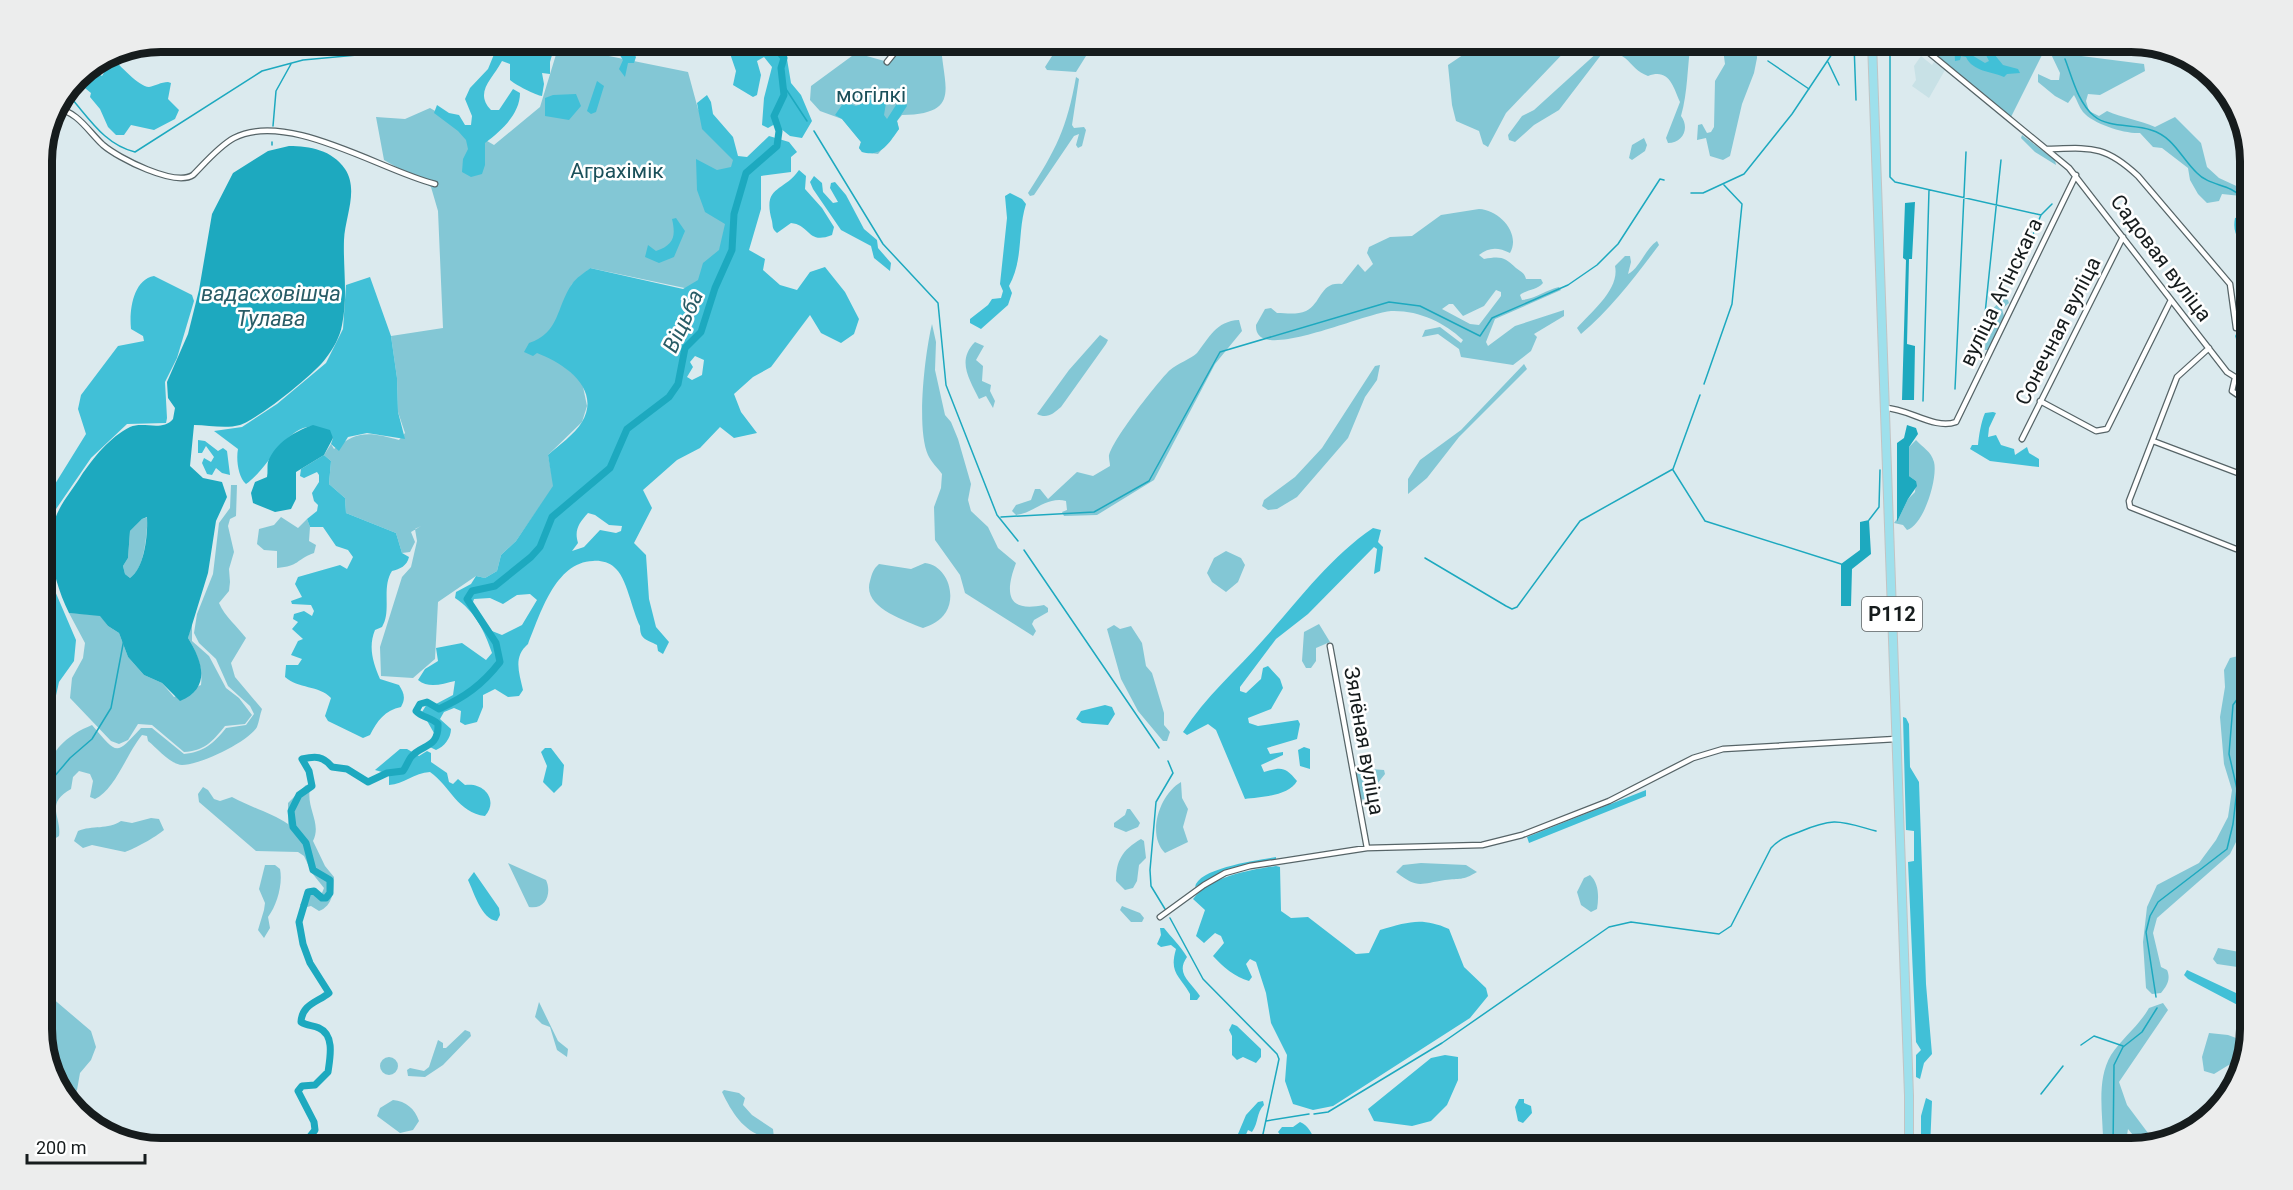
<svg xmlns="http://www.w3.org/2000/svg" width="2293" height="1190" font-family="Roboto,sans-serif">
<rect width="100%" height="100%" fill="#dbeaee"/>
<path fill="#c8e1e6" d="M1921 56 1932 65 1934 62 1945 70 1929 98 1912 86 1916 80 1914 66Z"/>
<path fill="#83c7d5" fill-rule="evenodd" d="M574 42H589V52L688 72 698 109 734 156 728 226 718 255 694 290 590 268 572 284 566 298 558 361 582 382 587 406 582 422 548 455 554 486 516 541 501 555 497 571 485 578 476 576 438 602 435 659 413 678 381 676 380 647 402 577 411 567 417 541 415 529 421 526 411 532 415 542 410 552 402 553 396 533 346 513 345 498 329 484 331 461 324 455 331 444 334 449C358 430 370 432 399 440L405 433 398 412 397 378 391 336 443 328 438 211 431 187 384 160 376 117 405 119 430 108 494 145 540 107 558 48 575 50Z
M915 42H941C942 85 964 114 902 115L897 121 899 129 878 154 862 152 859 148 861 142 842 119 820 111 810 100 811 86 856 53 888 62Z
M1061 42H1097V46L1086 56 1076 72 1047 70 1045 67Z
M1397 42 1409 47 1408 55 1390 56 1387 49Z
M1482 42H1574L1506 113 1488 147 1483 144 1479 131 1456 121 1452 105 1448 65Z
M1594 42H1691C1687 67 1688 92 1681 116 1690 128 1683 143 1668 143L1666 138 1680 102C1673 86 1669 68 1648 76 1637 72 1633 65 1625 58 1619 53 1604 52 1596 48Z
M1729 42H1756L1757 58 1754 73 1742 104 1730 156 1723 160 1710 156 1706 138 1697 140 1698 125 1702 124 1707 133 1711 132 1714 127 1715 81 1725 64 1723 49 1728 50Z
M1934 42H2025L2045 49 2011 117 1930 50V45Z
M1599 51 1601 55 1559 110 1534 125 1515 142 1509 140 1508 135 1522 116 1534 110Z
M2050 52 2144 64 2145 71 2100 95 2088 94 2086 101 2089 111 2099 116 2107 111C2123 118 2139 120 2155 127L2175 117 2201 143 2207 167 2219 178 2245 190 2241 196 2222 194 2219 201 2207 203 2198 194 2190 180 2188 168 2162 148 2153 147 2140 133C2125 134 2093 124 2083 112 2079 107 2077 100 2074 95L2068 103 2055 96 2038 82V74L2051 80H2059L2060 73Z
M1076 77 1079 79 1072 125 1074 128 1084 127 1086 130 1082 146 1078 148 1076 145 1079 134 1074 136 1034 195 1030 196 1028 193C1056 150 1067 128 1076 77Z
M2022 135 2055 160 2056 165 2035 152 2021 138Z
M1644 138 1647 145 1645 151 1632 160 1629 158 1632 145Z
M1479 209C1500 210 1521 234 1510 253 1498 247 1489 247 1479 255L1484 259C1501 256 1504 257 1516 268 1522 273 1524 272 1526 279H1541L1543 283C1536 291 1527 289 1520 295L1522 300C1535 299 1546 290 1559 287L1561 290 1495 319 1486 342 1488 346 1515 326 1564 310V316L1534 334 1537 337 1531 351 1513 365 1461 357 1459 349 1438 334 1422 337 1425 330 1440 327 1461 343 1463 340C1444 322 1418 310 1391 311 1369 312 1271 356 1258 334 1256 331 1256 328 1256 325L1265 309 1271 308 1277 313C1286 313 1297 315 1306 311 1322 303 1320 281 1342 284L1358 264 1365 272 1373 264 1367 253 1369 247 1390 237 1412 236 1441 215ZM1496 290 1501 292V296L1479 325 1470 324 1442 309 1449 304H1453L1463 316 1484 306Z
M1657 241 1659 245C1635 277 1611 309 1581 334L1577 328C1592 311 1620 289 1615 266L1625 256H1630L1631 262 1628 274C1640 268 1645 249 1657 241Z
M2002 299 2008 300 2009 303 2002 309 2004 316 1989 350H1985L1987 315Z
M1239 320 1242 331 1215 364 1154 480 1097 515 1064 516 1062 512 1067 510 1066 501C1047 496 1034 513 1016 515L1012 511 1016 505 1031 500 1035 489H1040L1048 499 1077 472 1093 476 1110 466C1110 463 1109 460 1109 457 1109 444 1159 380 1170 370 1177 364 1192 358 1197 353 1209 338 1216 321 1239 320Z
M932 324 936 342 935 370 945 415 951 422 958 439 971 484 968 500 971 511 988 527 998 548 1016 563C1005 592 1006 613 1044 605L1048 608V612L1034 620 1032 624 1036 631 1033 636 965 593 960 575 935 540 934 507 941 488 942 474C938 468 931 462 928 455 916 428 925 353 932 324Z
M1100 335 1108 340 1106 344 1061 407C1053 414 1047 419 1037 414L1069 370Z
M975 342 984 346 976 360 983 366 982 381 991 385 990 391 995 401 993 408 986 396 979 399C970 380 956 361 975 342Z
M1524 364 1527 369 1459 437 1427 478 1408 494V479L1420 460 1461 430Z
M1380 365 1377 380 1365 397 1348 438 1297 497 1277 509 1268 510 1262 506 1264 500 1295 477 1322 448 1375 366Z
M1916 440C1923 448 1931 451 1934 462 1938 478 1924 525 1907 530L1903 525 1894 523 1897 519V522L1908 499 1915 492 1916 481 1909 476V447Z
M231 485H237L236 516 230 519 228 526 234 552 229 569 230 582 229 591 219 603C225 617 237 626 246 638L231 663 235 677 262 709C260 714 259 722 257 727 248 742 200 765 182 765 170 764 157 748 148 741L147 736 142 735C127 753 115 790 95 799L90 797 93 781 90 774 79 771 73 777 71 789C44 804 62 817 59 836L42 847C42 794 33 749 92 725 118 755 115 756 141 728H152L184 754C204 752 213 744 226 728L246 725 254 714 250 706 228 686 216 659 199 643 194 633 197 614 213 574 219 523 230 508Z
M148 517C146 534 146 567 130 578L125 574 123 566 128 558 130 531 142 519Z
M281 517 298 528 307 519 310 527 309 541 316 545 314 553C295 560 300 566 277 568V551L264 550 257 544 259 529 274 525Z
M1226 551 1241 558 1245 565 1238 582 1226 592 1212 582 1207 573 1214 558Z
M925 563C946 565 957 594 946 612 940 621 932 625 923 628 904 620 862 607 870 581 872 574 873 569 879 564L911 569Z
M69 613 100 615 108 626 119 633 128 657 144 675 162 683 174 697 201 685C203 669 197 652 188 638L192 621V641L209 656 226 688 239 698 252 715 245 724 225 726C212 742 204 751 184 752L152 725 138 724 128 740 119 744 111 741 70 698 72 678 83 658 85 643Z
M1319 624 1330 642 1316 648V661L1311 668H1306L1302 661 1304 632Z
M1114 625 1120 629 1131 626 1142 643 1146 666 1152 673 1164 713V725L1170 732 1167 741H1163L1138 711 1121 679 1107 629Z
M2251 653V713L2245 730 2241 770V817L2238 838 2230 854 2157 918 2153 933 2161 967 2167 970C2171 979 2167 986 2161 993L2152 994 2146 988 2143 942 2147 907 2157 885 2199 863 2216 840 2228 817 2232 790 2224 764 2220 717 2225 687 2224 670 2230 658Z
M1370 769 1384 770 1385 774 1365 799 1360 800 1355 770Z
M1181 782 1182 798 1188 809 1183 827 1188 842 1165 853C1146 834 1160 794 1181 782Z
M306 785 310 788C306 809 322 823 313 841L325 866 334 877C334 890 333 906 319 911L311 906 303 908 300 905 308 890 322 893 324 888 312 873 304 856 298 852 256 851 199 802 198 794 203 787 208 790 214 799 220 801 232 797C250 807 272 813 288 824V803Z
M1127 809H1130L1140 823 1138 827 1126 832 1114 827V823L1125 815Z
M151 818 159 819 164 830C156 837 134 849 125 852L92 845 83 848 74 841 78 831C92 825 108 830 121 821L132 823Z
M1141 839 1144 841 1146 858 1139 865 1137 881 1133 888 1125 890 1116 881C1116 861 1122 850 1141 839Z
M508 863 546 880C552 893 546 910 529 907Z
M1421 863 1466 865 1477 872C1462 881 1460 878 1445 880 1419 884 1418 889 1396 872L1403 865Z
M265 865H275L280 869C283 884 277 905 268 917L270 928 264 938 258 930 264 910 265 903 259 889Z
M1590 875C1599 883 1599 897 1597 909L1591 912 1581 905 1577 892 1584 878Z
M42 906 54 935V949L43 970 45 983 51 997 91 1031 96 1047 91 1060 80 1073 77 1090 69 1101 62 1095 42 1037Z
M1122 906 1140 913 1144 918 1142 922H1131L1120 910Z
M2218 948 2250 954 2251 969 2217 964 2213 959Z
M539 1002 558 1041 568 1049 567 1057 557 1050 550 1027 542 1024 535 1017Z
M2163 1003 2168 1010 2119 1082 2127 1105 2154 1141 2141 1145 2128 1129 2125 1148H2103C2104 1118 2095 1082 2111 1055 2123 1037 2138 1027 2149 1008Z
M465 1030 470 1032 471 1036 443 1065 425 1077 408 1076 407 1070 410 1068 424 1071 429 1067 438 1040 443 1043V1048H446Z
M2209 1033 2228 1035 2247 1042 2245 1055 2214 1074 2204 1071 2202 1057Z
M380 1066a9 9 0 1 1 18 0a9 9 0 1 1-18 0Z
M724 1090 739 1093 745 1098 743 1105 752 1115 773 1129 774 1138C747 1137 733 1115 722 1092Z
M393 1100C406 1101 415 1109 419 1121L413 1130 400 1133 377 1116 380 1108Z"/>
<path fill="#41c0d7" fill-rule="evenodd" d="M470 42H510L526 49 535 42H570L568 47 554 48 550 62V74L542 73 544 84 542 96C537 96 514 84 510 80V64L502 61C492 80 474 92 491 110H499L513 89 520 93C520 114 501 131 485 143V165L482 174 471 177 462 172 463 159 468 149 466 140 458 131 434 113 437 105 449 113 459 115 465 125H471L472 116 465 99 470 88 488 69 497 47 483 50Z
M611 42 627 43 636 57 634 63H628L625 77 619 69 623 60Z
M726 42H771L786 53 791 83 801 95 812 121 802 138 790 136 775 124 768 128 762 125 764 98 772 67 764 57 757 61 761 75 757 95 753 97 733 85 736 71Z
M1954 42H1986L1981 48 1969 50 1970 54 1985 63 1989 61 1986 55 1988 52 1994 54 2003 65 2018 69 2020 73 2007 74 2004 77C1991 71 1973 72 1966 57L1961 56 1960 60 1955 61Z
M112 58C119 64 139 87 149 87 155 86 161 82 168 82L171 83 168 99 179 110 175 119 154 130 131 125 124 135H116L108 127 100 109 90 97 91 93 80 84 79 78 89 68 102 76Z
M597 81 604 86 596 112 591 114 587 111Z
M576 94 581 106 569 120 545 116V98L553 95Z
M707 95 711 102 713 114 733 137 738 156 747 157 769 136 789 142 797 152 791 157V172L761 176V209L749 250 765 259 763 270 780 285 797 290 810 272 825 267 845 292 859 319 854 334 841 343 821 333 810 315 771 367 753 377 734 394 741 412 757 433 734 438 720 427 700 448 677 460 643 490 652 508 634 543 646 555 649 599 656 627 669 642 663 654 658 651 657 645C646 639 640 640 640 626 632 611 627 577 614 567 609 562 599 560 593 561 555 562 540 615 528 644 513 657 519 672 523 690L519 696 508 697 495 689 483 695V707L477 722 465 725 460 722 461 711 454 708 444 712 440 719 451 729C451 738 444 747 436 750L430 747 434 733 422 712 427 704H436L453 695 455 681C442 684 429 689 418 680L425 669 438 661 436 648 462 643 486 660 492 653C485 632 475 611 455 598L456 592 471 584 476 576 485 578 497 571 501 555 516 541 553 486 548 455C558 446 575 434 582 422 602 388 563 363 537 353L533 356 524 352 529 343C560 333 556 307 572 284 576 278 584 273 590 268L683 289 698 280 703 263 719 250 725 224 705 212 697 190 696 159 717 170 731 167 733 160 702 129 697 103ZM695 356 704 360 702 375 692 380 687 377 693 367 690 362ZM588 513 595 515 609 525 622 526 621 531 616 533 600 530 584 547 572 551 578 543C574 530 579 523 588 513ZM530 594 537 600 522 625 502 635 492 631 472 605 474 599 490 598 503 604 517 595Z
M876 98 886 103 884 115 887 119 896 105 905 101 907 106 897 121 899 129C889 143 881 158 862 152L859 148 861 142 842 119 835 115 844 102 856 106Z
M799 170 806 176 805 189 822 208 834 227 832 235C807 245 811 225 791 223L777 233C772 229 773 227 772 221 762 185 783 193 799 170Z
M814 176 822 183 823 192 833 203 838 202 830 188 831 183 835 182 846 195 864 229 877 240 878 248 891 263 890 271 874 258 871 246 841 230 813 189 810 182Z
M1010 193 1022 199 1026 204C1017 233 1024 258 1009 286L1012 293 1008 305 981 329 970 323V319L988 305 992 299 1001 298 1003 291 1000 284 1007 218 1005 196Z
M2248 195 2251 197V232L2248 234 2251 239V250C2239 242 2232 234 2235 218L2240 217 2237 207 2239 202Z
M676 218 685 231 674 257 659 263 645 257 648 245 656 251C674 245 676 236 672 219Z
M154 276 192 295 194 301 177 358 165 382 167 418 166 423 127 424 91 458 54 512 49 577 76 640 74 661 59 682 53 709 42 730V505L86 434 78 409 81 395 118 346 144 341 143 336 131 329C129 310 133 280 154 276Z
M370 277 391 336 397 378 398 412 405 439 367 433 348 437 339 451 331 444 333 438C297 400 272 467 246 484 238 477 236 459 238 449L214 431 242 427 277 404 326 363 343 329 346 285Z
M2251 288V345L2245 337 2236 339 2235 336 2242 322C2234 311 2241 296 2251 288Z
M1993 412 1996 413 1989 428 1988 437 1996 435 2001 445 2014 449 2015 455 2027 447 2029 453 2039 459V467L1990 461 1970 449 1972 445H1978C1979 435 1981 422 1985 413Z
M198 440 205 441 218 451 223 448 227 451 230 475 222 473 216 468 212 475 207 474 202 463 204 458 211 462 214 457 206 446 202 453H198Z
M324 455 331 461 329 484 345 498 346 513 396 533 402 553 409 557C407 566 400 569 392 571 381 588 392 611 382 627L375 630C368 647 373 663 380 679L399 685C404 693 406 698 401 707 385 710 377 721 370 735L363 738 328 721 325 716 331 698C319 685 298 689 285 677L286 665H298L302 659 291 655 298 641 303 639 292 629 298 622 293 619 294 614 304 611 312 616 314 611 311 605 292 604 291 601 302 597 295 584 298 577 340 565 347 569 353 557 348 550 336 546 323 527H310L307 519 317 511 318 505 314 501 312 493 319 482V475L317 472 304 478 300 476 301 469Z
M1373 528 1381 530 1378 542 1383 547 1380 571 1374 574 1377 549 1374 547 1308 614 1276 639 1240 687V691L1246 693 1261 679 1263 668 1268 666 1280 679 1283 688 1271 709 1248 718 1249 723 1258 726 1298 720 1300 724 1297 739 1267 748 1270 754 1283 752V755L1261 765 1264 772C1281 767 1285 766 1297 781 1289 796 1261 797 1245 799L1216 730 1208 724 1187 735 1183 732C1205 697 1237 670 1264 639 1298 601 1330 557 1373 528Z
M1105 705 1112 707 1115 714 1108 725 1082 723 1076 719 1081 711Z
M1903 717 1906 718 1909 724 1910 767 1919 782 1926 984 1932 1054 1924 1063 1920 1079 1916 1077V1055L1921 1050 1916 1042 1908 862 1914 861V831L1906 830Z
M1304 747 1310 749V769L1300 766 1298 750Z
M545 748H551L564 765 562 785 554 793 543 782 547 766 541 752Z
M400 749H407L419 756 427 751 431 753V762L447 773 449 782 453 784 458 779 465 785C484 782 499 800 485 816 458 813 450 786 430 772 414 773 404 784 389 785V774L375 770Z
M1646 790V796L1529 843 1527 837Z
M1276 857V861L1227 871 1195 887C1198 868 1258 860 1276 857Z
M1276 866 1280 867 1281 911 1291 918 1308 917 1356 954 1369 953 1380 930C1409 922 1421 917 1449 929L1464 967 1486 988 1488 996 1470 1018 1333 1106 1313 1110 1293 1104 1285 1081 1287 1055 1271 1023 1266 993 1256 962 1250 959 1246 964 1252 977 1249 981C1235 977 1223 967 1213 956L1224 943 1221 936 1215 933 1204 943 1196 936 1205 910 1193 899C1211 876 1250 870 1276 866Z
M474 872 499 908 500 915 497 921C481 919 474 892 468 880Z
M1160 928H1164C1171 937 1180 945 1187 957 1175 974 1191 982 1200 996L1197 1000H1190V994C1179 975 1169 973 1176 949L1171 945 1161 947 1157 944 1161 935Z
M2187 970 2251 1000V1012L2188 979 2184 975Z
M1232 1024 1237 1026 1261 1049V1057L1256 1063 1243 1057 1237 1060 1232 1055V1036L1229 1030Z
M1445 1055 1458 1057V1080L1447 1105 1431 1121 1412 1126 1374 1121 1368 1109 1431 1058Z
M1926 1098 1932 1101 1930 1148H1921V1116Z
M1519 1099H1524V1103L1531 1106 1532 1113 1523 1123 1518 1121 1515 1107Z
M1263 1101 1264 1105C1256 1113 1259 1122 1252 1132L1248 1130 1244 1139 1240 1137 1238 1134 1246 1115 1258 1102Z
M1300 1122C1310 1126 1316 1139 1313 1148L1302 1141 1282 1137 1278 1132 1282 1127H1293Z"/>
<path fill="#1da9bf" fill-rule="evenodd" d="M289 146C310 146 332 150 345 169 359 190 345 217 344 240 343 268 348 296 342 325 340 337 333 349 326 358 316 373 257 420 240 425 225 429 209 425 194 425L190 466 203 478 222 482 227 497 216 521 208 573 188 638C203 662 211 688 180 701L162 683 144 675 128 657 119 633 108 626 100 616 69 613C55 584 46 551 55 519 60 504 73 489 81 476 93 458 110 437 130 427 144 421 162 432 173 419L175 408 168 398 167 382 188 334 199 290 212 214 233 173 268 151ZM147 517C148 533 145 568 130 578L125 574 123 566 128 558 130 531 142 519Z
M1915 202 1912 259H1909L1907 344 1915 346 1914 400H1902L1906 260 1903 258 1905 203Z
M313 425 330 430 333 438 324 455 296 472V499L291 509 275 512 253 503 251 493 255 482 267 477C268 472 267 466 268 462 275 443 295 431 313 425Z
M1907 425 1916 428 1918 434 1909 447V476L1916 481 1917 486 1908 499 1897 522V443L1904 438Z
M1869 520 1871 554 1852 569 1851 606H1841V564L1860 550V522Z"/>
<g fill="none" stroke-linecap="round" stroke-linejoin="round">
<path stroke="#1da9bf" stroke-width="1.5" d="M1885 42 1892 44
M1893 42 1890 50V177L1895 182 2041 215
M1854 44 1856 100
M2065 59C2072 77 2078 103 2094 116 2108 128 2134 124 2151 130 2174 137 2181 158 2197 173 2209 186 2230 184 2240 196 2249 206 2248 219 2246 231L2251 238
M1768 61 1809 89
M1828 62 1839 85
M782 83 807 121
M63 98 72 99C91 121 106 145 135 152L262 71 303 60 357 55 362 42
M273 126 276 91 291 64
M814 131 883 244 938 303 946 385 997 515 1018 541
M272 145V142
M1691 193H1703L1744 174 1792 114 1836 48 1858 42
M2022 261 2041 215 2052 204
M2251 309 2249 315 2251 321
M1981 352 2001 160
M1704 384 1732 304 1742 204 1724 185
M1955 389 1966 152
M1923 401 1929 190
M1673 470 1705 521 1841 564
M1001 517 1094 512 1149 481 1220 352 1389 302 1420 306 1480 336 1492 318 1568 285 1597 265 1618 244 1660 179 1664 180
M1869 520 1879 507 1880 470
M1024 550 1159 748
M1425 558 1506 606 1512 609 1517 607 1580 521 1673 469 1700 395
M42 791 70 758 92 739 111 708 124 639
M1165 909 1151 886 1150 870 1156 802 1173 773 1168 761
M1170 918 1203 979 1277 1054 1279 1059 1260 1148
M2156 997 2146 932 2150 916 2158 902 2227 849 2233 824 2237 789 2229 754 2233 705 2251 680
M2081 1045 2094 1036 2123 1046
M2041 1094 2063 1066
M1314 1114 1328 1112 1442 1043 1609 927 1631 922 1719 934 1731 926 1771 848C1779 839 1788 836 1799 832 1835 817 1839 821 1876 831
M1266 1121 1309 1114
M2113 1148 2114 1065 2123 1047 2142 1032 2157 1008"/>
<path stroke="#1da9bf" stroke-width="7" d="M309 1148 305 1143 315 1130 314 1122 298 1091 302 1086 315 1085 328 1072C330 1058 335 1035 319 1028 313 1025 307 1026 301 1022 302 1004 318 1002 329 993L310 963 303 944 299 922 308 892 314 891 322 898H326L330 893V880L313 870 306 843 293 827 291 811 299 795 312 786 309 771 302 759C316 756 323 756 332 767L347 769 368 782 387 773 403 771C406 767 408 761 411 757 421 744 439 749 438 724 431 717 422 718 416 711L420 704 427 702 439 709C465 697 482 685 500 662L496 643 467 599 472 591 495 586 531 557 540 547 552 517 610 468 627 429 669 397 678 384 685 348 701 332 715 288 732 250 734 214 746 173 777 146 779 131 774 116 784 95 781 68 784 58 773 44 768 42"/>
<g stroke="#566467" stroke-width="7">
<path id="street" d="M1916 42 2069 168 2227 372 2251 387
M887 62 903 42
M56 108C78 112 88 131 103 145 118 158 175 187 193 175 205 163 219 146 234 138 288 110 382 171 435 184
M2046 149C2090 148 2104 144 2138 176L2230 284 2236 328
M2209 348 2177 377 2129 501 2130 507 2236 549 2244 546 2251 529
M2235 378 2232 391 2251 404
M2040 401 2096 431 2107 429 2171 300
M1885 408C1908 408 1934 430 1956 422L2076 175
M2022 439 2123 237
M2153 441 2251 478
M1330 646 1367 848
M1160 917 1204 885 1225 873 1250 866 1367 848 1482 845 1522 835 1609 801 1693 758 1723 749 1896 739"/>
</g>
<g stroke="#c2c4c4" stroke-width="10">
<path id="primary" d="M1872 42 1909 1096V1148"/>
</g>
<use href="#street" stroke="#fff" stroke-width="4.5"/>
<use href="#primary" stroke="#9ee0ec" stroke-width="8"/>
<g stroke="#7e898b" stroke-width="4">
<path id="rail" d="M2083 42 2197 65"/>
</g>
<use href="#rail" stroke="#fff" stroke-width="1.5" stroke-dasharray="4.5" stroke-linecap="butt"/>
</g>
<g text-anchor="middle" dominant-baseline="central" stroke-width="5" stroke-linejoin="round" paint-order="stroke">
<rect fill="#fff" stroke="#5c6061" stroke-width="1.5" x="1862" y="597" width="60" height="34" rx="4.5"/>
<g font-size="20" font-weight="bold" fill="#161c1d">
<text x="1892" y="614">Р112</text>
</g>
<g font-size="21" fill="#1b505a" stroke="#fff">
<text x="871" y="95">могілкі</text>
<text x="617" y="171">Аграхімік</text>
</g>
<g font-size="21" fill="#161c1d" stroke="#fff">
<text transform="translate(2161 258) rotate(53)">Садовая вуліца</text>
<text transform="translate(2001 292) rotate(-64)">вуліца Агінскага</text>
<text transform="translate(2058 331) rotate(-63)">Сонечная вуліца</text>
<text transform="translate(1364 741) rotate(80)">Зялёная вуліца</text>
</g>
<g font-size="22" font-style="italic" fill="#295d67" stroke="#fff">
<text x="271" y="293">вадасховішча<tspan x="271" dy="25">Тулава</tspan></text>
<text transform="translate(683 321) rotate(-65)">Віцьба</text>
</g>
</g>
<path d="M0 0H2293V1190H0ZM161 52H2131A109 109 0 0 1 2240 161V1029A109 109 0 0 1 2131 1138H161A109 109 0 0 1 52 1029V161A109 109 0 0 1 161 52Z" fill="#eceded" fill-rule="evenodd"/>
<path fill="none" stroke="#161c1d" stroke-width="8" d="M161 52H2131A109 109 0 0 1 2240 161V1029A109 109 0 0 1 2131 1138H161A109 109 0 0 1 52 1029V161A109 109 0 0 1 161 52Z"/>
<path d="M27 1154v9h118v-9" fill="none" stroke="#161c1d" stroke-width="3"/>
<text x="36" y="1154" font-size="18" fill="#161c1d" stroke="#ffffff" stroke-width="4.5" paint-order="stroke">200 m</text>
</svg>
